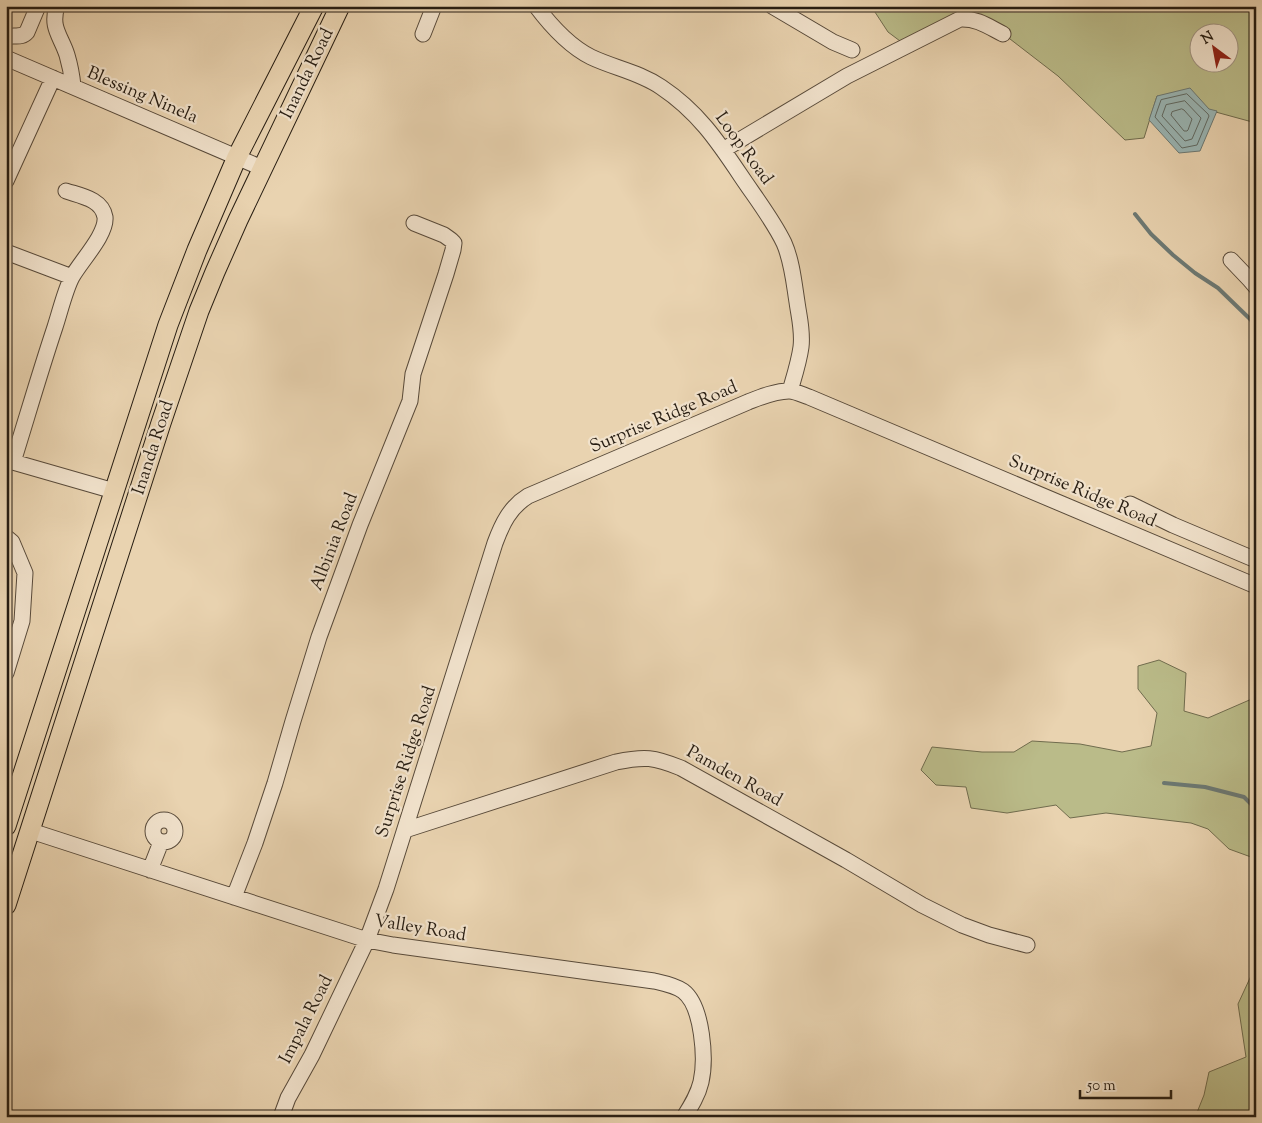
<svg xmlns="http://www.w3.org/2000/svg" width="1262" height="1123" font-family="'Sorts Mill Goudy',serif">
<rect width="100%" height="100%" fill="#e9d3b0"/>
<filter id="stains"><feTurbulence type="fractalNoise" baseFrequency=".004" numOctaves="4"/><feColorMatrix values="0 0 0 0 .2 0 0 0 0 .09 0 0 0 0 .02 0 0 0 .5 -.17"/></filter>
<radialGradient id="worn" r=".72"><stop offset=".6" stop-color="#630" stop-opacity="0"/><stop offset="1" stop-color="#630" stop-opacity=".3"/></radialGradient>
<path fill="#babb89" stroke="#706c4e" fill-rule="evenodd" d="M871 6H1256V123L1157 96 1144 138 1125 140 1058 76 988 22 941 23 904 44 888 32ZM1200 32H1230V62H1200Z
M1159 660 1186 673 1184 711 1208 718 1254 698 1256 702V869L1251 857 1229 849 1208 829 1191 823 1106 813 1070 818 1056 805 1007 813 971 808 966 787 936 785 921 770 932 747 982 752H1014L1032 741 1080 744 1122 752 1151 746 1157 713 1138 689V666Z
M1256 965V1117H1197L1196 1115 1204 1095 1209 1072 1246 1057 1238 1004Z"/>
<path fill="#9ab6b5" stroke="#6c7974" d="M1190 88 1209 109 1217 111 1200 151 1179 153 1149 120 1157 96Z"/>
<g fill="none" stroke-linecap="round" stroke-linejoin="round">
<path stroke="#606a64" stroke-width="1" d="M1187 94 1208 114 1209 116 1197 145 1182 148 1155 117 1161 100Z
M1185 101 1201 118 1192 139 1185 141 1162 116 1166 105Z
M1182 109 1184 110 1192 119 1188 130 1187 131H1184L1171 115 1172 112Z"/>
<path stroke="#6c7974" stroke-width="4" d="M1135 214 1151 234 1173 255 1195 273 1218 288 1251 320 1256 330
M1164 783 1205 787 1244 797 1256 809"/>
<g stroke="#584a3a" stroke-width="17">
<path id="minor" d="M57 6C50 28 61 36 67 55 70 65 72 76 73 86
M536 6C551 26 569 46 591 57 614 68 639 72 661 87 697 111 717 140 741 176 755 197 773 220 784 243 792 261 794 283 797 302 799 317 803 331 801 347 799 362 794 377 790 391
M772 6 833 42 852 50
M423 34 434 6
M6 37C14 34 21 39 27 32L38 6
M6 58 262 168
M723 150 847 76 960 19C977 18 989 27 1003 34
M6 181 53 78
M6 252 72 277
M1231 260 1250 280 1256 287
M13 462C27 417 40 372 55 327 60 312 65 290 72 277 81 261 107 234 105 217 102 199 81 196 66 191
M6 463 13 462 114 491
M1130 504 1173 525 1256 560
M6 537 12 542 25 573 22 621 6 673
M153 831a11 11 0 1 1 22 0a11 11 0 1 1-22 0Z
M405 830 616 762C645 756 654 757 681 768L846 860 922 905 962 925 989 935 1027 945
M31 831 367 940 393 945 654 981C663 983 674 985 683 991 703 1006 706 1060 701 1082 698 1095 691 1106 684 1117
M150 870 161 842
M234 897 255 843 275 783 293 721 319 637 360 525 410 401 413 374 446 274 453 250 454 243 451 240 444 235 414 223
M281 1117 288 1098 312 1055 367 940 386 889 495 543C502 524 510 507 528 496L748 402C761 397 775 391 789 391 795 391 803 395 809 397L1256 586"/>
</g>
<g stroke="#271d12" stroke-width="21">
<path id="major" d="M6 826 168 325 197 250 237 157 314 6
M6 905 161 423 199 311 215 272 238 220 340 6"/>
</g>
<use href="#minor" stroke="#f1e2cc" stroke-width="15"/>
<use href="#major" stroke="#e9d3b0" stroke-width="19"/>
</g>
<g text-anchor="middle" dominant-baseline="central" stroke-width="4.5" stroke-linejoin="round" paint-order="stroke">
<g font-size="18" fill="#271d12" stroke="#f1e2cc">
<text transform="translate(308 74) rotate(-64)">Inanda Road</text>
<text transform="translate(142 96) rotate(23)">Blessing Ninela</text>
<text transform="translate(743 149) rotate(54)">Loop Road</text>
<text transform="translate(664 418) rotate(-23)">Surprise Ridge Road</text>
<text transform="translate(154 448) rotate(-72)">Inanda Road</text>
<text transform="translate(1082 492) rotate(23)">Surprise Ridge Road</text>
<text transform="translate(335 542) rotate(-69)">Albinia Road</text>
<text transform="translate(407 762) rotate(-72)">Surprise Ridge Road</text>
<text transform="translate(734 777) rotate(29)">Pamden Road</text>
<text transform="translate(420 929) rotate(9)">Valley Road</text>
<text transform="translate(307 1020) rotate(-63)">Impala Road</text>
</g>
</g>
<rect width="1262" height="1123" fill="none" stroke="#e9d3b0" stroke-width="25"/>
<rect x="8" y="8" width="1247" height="1108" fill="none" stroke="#271d12" stroke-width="2.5"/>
<rect x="12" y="12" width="1237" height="1098" fill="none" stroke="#271d12"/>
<g transform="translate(1214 48) rotate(328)"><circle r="24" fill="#f1e2cc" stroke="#a09382"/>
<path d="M0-4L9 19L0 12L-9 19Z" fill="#8f2418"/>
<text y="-8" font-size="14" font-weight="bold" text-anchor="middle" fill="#271d12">N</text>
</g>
<path d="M1080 1090v8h91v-8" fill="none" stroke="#271d12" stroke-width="2.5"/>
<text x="1087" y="1090" font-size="15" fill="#271d12" stroke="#f1e2cc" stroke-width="4" paint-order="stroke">50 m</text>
<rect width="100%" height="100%" filter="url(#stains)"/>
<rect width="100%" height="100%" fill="url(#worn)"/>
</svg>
